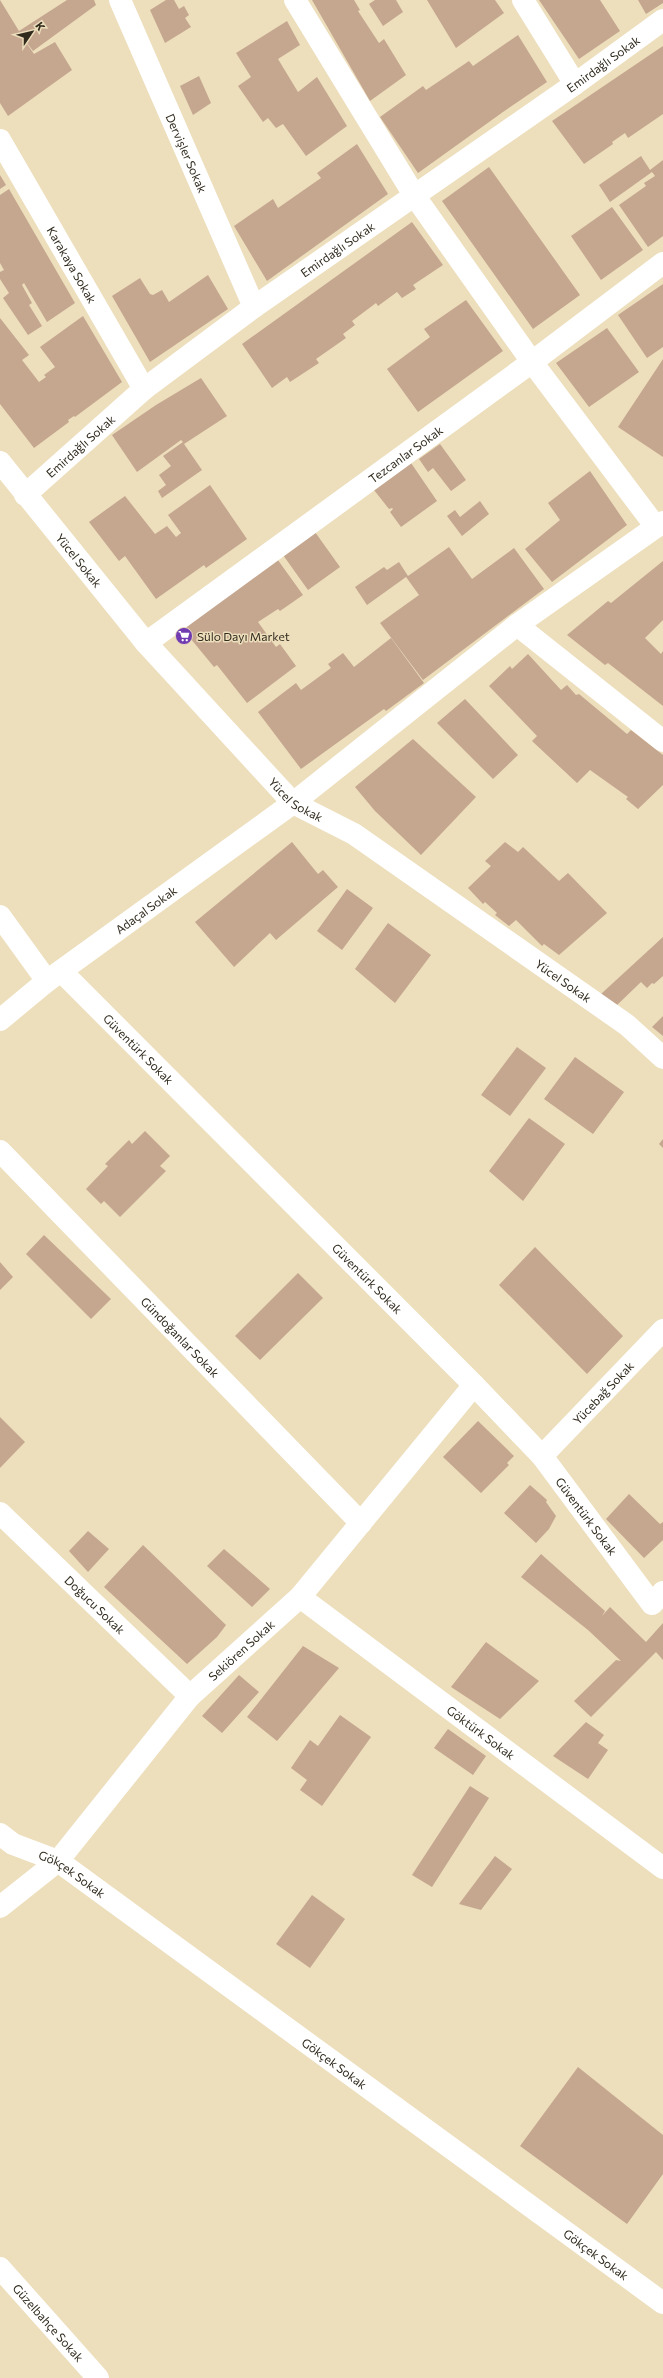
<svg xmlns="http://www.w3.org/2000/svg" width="663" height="2378" font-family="Commissioner,sans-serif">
<rect width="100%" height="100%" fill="#eddebc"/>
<path fill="#c5a790" d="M0 0 19 31 67 0H94L96 5 33 51 21 35 34 54 55 42 72 70 8 116 0 103Z
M166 0H174L179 9 184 6 189 15 185 18 191 27 165 43 150 10Z
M312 0H354L360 10 358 11 379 43 384 39 406 75 370 101Z
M375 0H396L403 12 383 26 369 4Z
M427 0H495L504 13 456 48Z
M539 0H600L620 31 579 59Z
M638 0H663V3L646 14Z
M287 21 300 45 278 59 298 92 293 96 317 77 347 126 306 156 283 124 276 128 268 118 263 122 238 86 251 77 236 53Z
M518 35 547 82 503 112 418 173 380 117 423 86 426 90 469 61 473 66Z
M663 46V114L628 138 625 133 612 142 613 144 584 164 552 121Z
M199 76 211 103 193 115 180 86Z
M357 144 388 194 267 281 234 226 273 199 278 208 321 178 317 173Z
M641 156 650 170 663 160V236L648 247 619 205 646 186 644 183 655 176 652 172 610 202 599 185Z
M489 167 580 295 533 329 442 201Z
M0 175 6 185 0 189Z
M9 189 75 303 47 322 24 283 22 285 32 303 29 305 42 326 28 335 3 298 9 293 0 279V272L4 270 0 263V195Z
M612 207 643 250 601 280 571 236Z
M412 222 443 265 413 285 416 289 402 298 397 292 378 306 376 303 352 321 355 325 343 334 346 338 316 359 319 363 290 382 287 377 272 388 242 344Z
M208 275 228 309 150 362 112 296 140 278 150 294 153 295 162 290 169 302Z
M663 284V347L647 358 618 315Z
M466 300 503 351 418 412 387 369 430 337 424 329Z
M83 316 122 382 75 417 74 416 68 420 69 422 34 448 0 404V318L29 355 22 360 39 382 46 377 44 375 55 367 40 347Z
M607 328 639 372 589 407 556 363Z
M663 359V457L618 427Z
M201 378 227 416 184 444 202 470 162 498 158 491 166 485 159 475 171 466 163 456 183 442 181 440 137 472 112 435 156 405Z
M440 444 466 480 451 491 433 468 428 472 419 459Z
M411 463 437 501 401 527 390 512 393 509 392 508 389 509 374 490Z
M590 471 627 525 552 582 525 549 560 520 548 503Z
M210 485 247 539 206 568 204 565 156 599 125 556 119 561 89 522 125 496 155 534 167 526 176 537 181 533 168 515Z
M480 501 489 514 462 536 447 516 455 510 460 517Z
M315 532 340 567 308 590 283 555Z
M449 547 472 579 514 548 544 589 423 680 380 623 419 595 406 577 367 605 355 587 384 567 387 570 399 562 408 576Z
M275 556 303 595 280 611 278 609 258 622 276 647 280 644 296 666 247 703 217 665 214 667 181 627Z
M663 561V620L645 638 661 654 663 651V706L608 663 605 665 567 635 608 601 611 603Z
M391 638 424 683 386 711 384 709 301 769 258 712 296 683 301 690 331 668 328 664 343 653 354 667Z
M528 654 561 690 567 685 576 695 579 694 627 734 631 730 663 755V785L638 809 626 799 628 797 590 770 577 783 532 741 537 736 489 686 510 666 512 669Z
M465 699 518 755 493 779 437 723Z
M413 739 476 797 421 855 375 811 355 787Z
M292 842 318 874 323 870 338 887 276 940 270 933 234 967 195 922Z
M505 842 518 852 523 847 559 881 568 873 607 913 559 955 544 944 542 946 516 920 509 926 495 915 497 913 485 902 483 904 468 888 491 866 485 861Z
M347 889 373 908 342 950 317 931Z
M388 923 431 955 395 1003 355 969Z
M663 937V976L654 984 652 983 647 988 641 982 616 1006 601 994Z
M663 1016V1036L652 1027Z
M517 1047 546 1068 510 1116 481 1095Z
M575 1057 624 1092 593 1134 544 1099Z
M529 1118 565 1144 523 1201 489 1171Z
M145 1131 170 1156 160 1166 166 1171 120 1217 104 1201 101 1204 86 1189 108 1166 105 1164 129 1140 132 1144Z
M663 1139V1148L659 1144Z
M44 1235 111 1299 91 1319 26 1254Z
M535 1247 623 1336 587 1374 499 1285Z
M0 1262 13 1277 0 1290Z
M298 1273 323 1298 260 1360 235 1336Z
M0 1417 25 1442 0 1468Z
M478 1421 514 1456 507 1463 509 1465 481 1493 443 1457Z
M530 1485 547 1500 546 1502 556 1516 549 1529 536 1543 504 1513Z
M629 1494 660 1524 663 1522V1540L644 1558 606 1519Z
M88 1531 109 1549 88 1572 69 1551Z
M143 1545 226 1625 217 1637 187 1664 104 1587Z
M224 1549 270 1589 252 1607 207 1566Z
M541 1554 605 1611 602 1616 610 1607 646 1642 663 1623V1660L656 1652 591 1717 574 1701 616 1660 621 1661 588 1630 521 1577Z
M486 1642 539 1681 500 1719 451 1687Z
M303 1646 339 1668 277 1741 247 1717Z
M239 1675 259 1692 222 1733 202 1716Z
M340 1715 371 1737 322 1806 300 1790 307 1780 291 1768 310 1740 318 1746Z
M586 1722 604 1735 598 1743 608 1750 588 1779 553 1756Z
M448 1729 486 1756 473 1775 434 1748Z
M470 1786 489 1798 432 1887 412 1875Z
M495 1856 512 1869 481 1910 459 1904Z
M312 1895 345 1919 310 1968 276 1944Z
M578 2067 663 2135V2174L627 2224 520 2146Z"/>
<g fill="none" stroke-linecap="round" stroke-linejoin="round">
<g stroke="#fff" stroke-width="22">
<path id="s1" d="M120 0 254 307"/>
<path d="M295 0 414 195 532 362 656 527"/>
<path d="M523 0 575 84"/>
<path id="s2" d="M0 140 144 389"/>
<path id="s3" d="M0 462 146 643 293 803 354 834 627 1025 663 1058"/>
<path id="s4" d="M25 495 144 389 254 307 575 84 663 20"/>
<path d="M517 625 663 741"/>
<path id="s5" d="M146 643 532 362 663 263"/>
<path d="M0 916 47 981"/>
<path id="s6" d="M61 971 474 1385 542 1456 652 1604 663 1592"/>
<path id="s7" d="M0 1020 47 981 293 803 517 625 663 522"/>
<path id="s8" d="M0 1151 361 1523"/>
<path id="s9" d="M542 1456 663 1330"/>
<path id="s10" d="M0 1513 190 1696"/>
<path id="s11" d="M300 1597 663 1868"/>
<path id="s12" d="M0 1834 13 1844 58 1861 663 2303"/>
<path id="s13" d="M0 1907 58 1861 190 1696 300 1597 474 1385"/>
<path id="s14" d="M0 2268 98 2378"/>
</g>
</g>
<defs>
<g id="supermarket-disc" transform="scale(0.9)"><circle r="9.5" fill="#713bb1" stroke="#eddebc"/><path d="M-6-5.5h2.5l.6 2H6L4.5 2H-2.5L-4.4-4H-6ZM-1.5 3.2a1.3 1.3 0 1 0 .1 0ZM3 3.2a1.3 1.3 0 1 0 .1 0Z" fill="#fff"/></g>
</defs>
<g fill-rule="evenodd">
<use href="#supermarket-disc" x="184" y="636"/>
</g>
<g text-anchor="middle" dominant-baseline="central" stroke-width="3" stroke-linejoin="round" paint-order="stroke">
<g font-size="12" fill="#312b1e" stroke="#eddebc">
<text stroke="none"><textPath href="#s4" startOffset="722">Emirdağlı Sokak</textPath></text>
<text stroke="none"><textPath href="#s1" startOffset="167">Dervişler Sokak</textPath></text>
<text stroke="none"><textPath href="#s4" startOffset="398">Emirdağlı Sokak</textPath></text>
<text stroke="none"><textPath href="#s2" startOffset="144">Karakaya Sokak</textPath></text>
<text stroke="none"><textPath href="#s4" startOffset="74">Emirdağlı Sokak</textPath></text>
<text stroke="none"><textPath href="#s5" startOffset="321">Tezcanlar Sokak</textPath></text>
<text stroke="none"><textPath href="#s3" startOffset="126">Yücel Sokak</textPath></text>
<text stroke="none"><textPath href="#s3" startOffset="450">Yücel Sokak</textPath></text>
<text stroke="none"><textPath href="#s7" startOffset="183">Adaçal Sokak</textPath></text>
<text stroke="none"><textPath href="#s3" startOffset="774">Yücel Sokak</textPath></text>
<text stroke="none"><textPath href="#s6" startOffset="110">Güventürk Sokak</textPath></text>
<text stroke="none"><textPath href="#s6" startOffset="434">Güventürk Sokak</textPath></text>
<text stroke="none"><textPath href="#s8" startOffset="259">Gündoğanlar Sokak</textPath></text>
<text stroke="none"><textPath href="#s9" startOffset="88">Yücebağ Sokak</textPath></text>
<text stroke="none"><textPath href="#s6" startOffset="758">Güventürk Sokak</textPath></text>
<text stroke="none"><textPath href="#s10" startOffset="132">Doğucu Sokak</textPath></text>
<text stroke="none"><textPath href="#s13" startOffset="354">Sekiören Sokak</textPath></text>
<text stroke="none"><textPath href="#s11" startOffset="226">Göktürk Sokak</textPath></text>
<text stroke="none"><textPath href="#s12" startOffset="83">Gökçek Sokak</textPath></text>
<text stroke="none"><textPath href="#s12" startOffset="407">Gökçek Sokak</textPath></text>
<text stroke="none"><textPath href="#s12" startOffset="731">Gökçek Sokak</textPath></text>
<text stroke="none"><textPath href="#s14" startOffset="73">Güzelbahçe Sokak</textPath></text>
</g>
<g font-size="12" fill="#312b1e" stroke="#eddebc" text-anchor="start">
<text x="197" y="636">Sülo Dayı Market</text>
</g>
</g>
<g transform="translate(32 32) rotate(55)" stroke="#eddebc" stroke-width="3" paint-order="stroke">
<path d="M0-3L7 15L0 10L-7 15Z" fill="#312b1e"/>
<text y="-6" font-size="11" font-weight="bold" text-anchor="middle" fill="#312b1e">K</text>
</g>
</svg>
